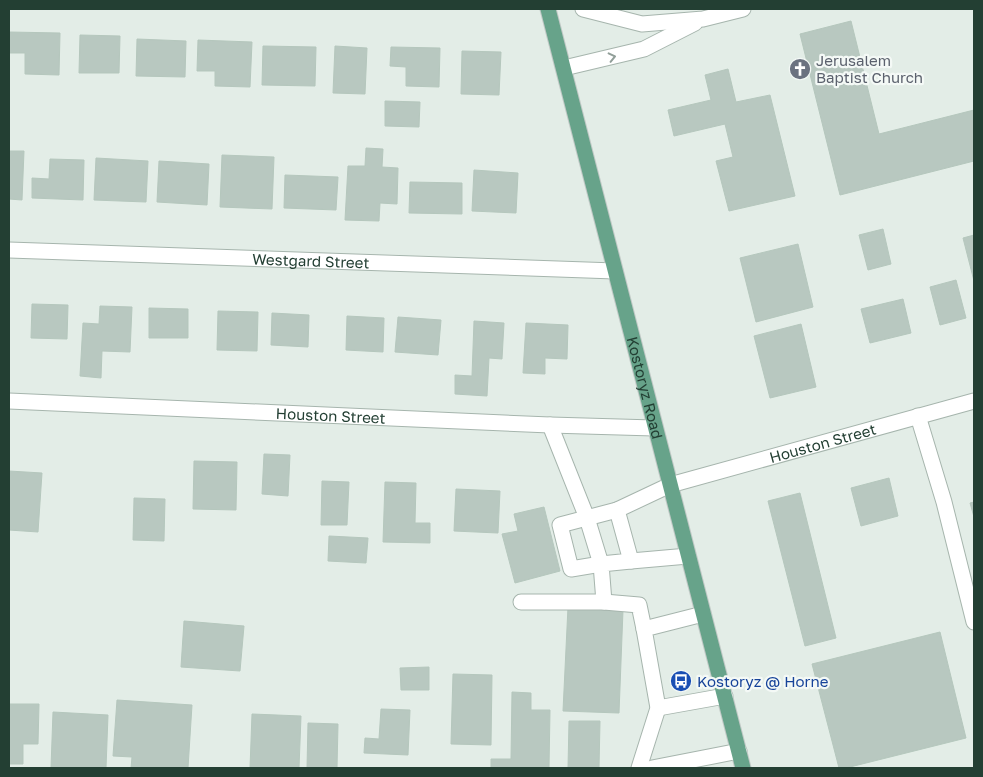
<svg xmlns="http://www.w3.org/2000/svg" width="983" height="777" font-family="'Golos Text',sans-serif">
<rect width="100%" height="100%" fill="#e3ede7"/>
<path fill="#b8c8c0" stroke="#b5c7bd" d="M851 21 879 134 974 110V161L840 195 800 34Z
M9 32 60 33 59 75 25 74V53H9Z
M80 35 120 36 119 73H79Z
M137 39 186 41 185 77 136 76Z
M198 40 252 42 250 87 215 86V71H197Z
M263 46 316 47 315 86 262 85Z
M335 46 367 48 365 94 333 93Z
M391 47 440 48 439 87 406 86V67L390 66Z
M462 51 501 52 499 95 461 94Z
M728 69 736 102 770 95 795 196 729 211 716 161 733 157 725 124 674 136 668 110 711 100 705 75Z
M385 101 420 102 419 127 385 126Z
M366 148 383 149 382 167 398 168 397 204 380 203 379 221 345 220 348 166H365Z
M9 151H24L22 200 9 199Z
M222 155 274 157 272 209 220 207Z
M96 158 148 161 146 202 94 200Z
M50 159 84 160 83 200 32 198V178L49 179Z
M159 161 209 164 207 205 157 202Z
M474 170 518 173 516 213 472 211Z
M285 175 338 177 336 210 284 208Z
M410 182 462 183V214L409 213Z
M883 229 891 264 868 270 859 235Z
M974 235V281L963 238Z
M798 244 813 307 756 322 740 258Z
M956 280 966 318 940 325 930 287Z
M903 299 911 333 870 343 861 309Z
M32 304 68 305 67 339 31 338Z
M100 306 132 307 130 352 102 351 101 378 80 376 83 323 99 324Z
M149 308 188 309V338H149Z
M218 311 258 312 257 351 217 350Z
M272 313 309 315 308 347 271 345Z
M347 316 384 318 383 352 346 350Z
M398 317 441 320 438 355 395 352Z
M474 321 504 323 502 359 489 358 487 396 455 394V375L472 376Z
M526 323 568 325 567 359 545 358V374L523 373Z
M801 324 816 387 770 398 754 336Z
M264 454 290 455 288 496 262 494Z
M194 461 237 462 236 510 193 509Z
M9 471 42 473 38 532 9 530Z
M889 478 898 516 861 526 851 488Z
M322 481 349 482 347 525H321Z
M385 482 416 483 415 523H430V543L383 542Z
M456 489 500 491 498 533 454 531Z
M800 493 836 638 805 646 768 501Z
M134 498 165 499 164 541 133 540Z
M974 502V517L970 503Z
M544 507 560 571 515 583 502 534 518 531 514 514Z
M329 536 368 538 366 563 328 561Z
M568 607 623 610 619 713 563 711Z
M184 621 244 626 240 671 181 667Z
M940 632 966 738 846 768H839L812 664Z
M429 667V690H401L400 668Z
M453 674 492 675 491 745 451 744Z
M512 692 531 693V710H550L549 768H491V759H511Z
M117 700 192 705 188 768H131L132 757 113 756Z
M9 704H39L38 744H23V764H9Z
M381 709 410 710 408 755 364 753 365 738 379 739Z
M53 712 108 715 106 768H51Z
M252 714 301 716 299 768H250Z
M569 721H600L599 768H568Z
M308 723 338 724 337 768H307Z"/>
<g fill="none" stroke-linecap="round" stroke-linejoin="round">
<g stroke="#a6b5ad" stroke-width="17">
<g id="minor">
<path d="M583 9 642 24 703 19 743 9"/>
<path d="M564 68 644 49 695 23"/>
<path id="s1" d="M9 250 615 271"/>
<path id="s2" d="M9 401 550 425 654 428"/>
<path d="M918 416 944 502 974 622"/>
<path d="M550 425 587 518 601 564 571 569 560 525 617 510"/>
<path d="M631 561 688 556"/>
<path d="M521 602H604L639 605 644 629"/>
<path id="s3" d="M604 602 601 564 631 561 617 510 670 485 974 401"/>
<path d="M658 708 725 696"/>
<path d="M639 768 658 708 644 629 703 614"/>
<path d="M652 768 739 751"/>
</g>
</g>
<g stroke="#c1c9c6" stroke-width="17">
<g id="major">
<path id="s4" d="M548 9 743 768"/>
</g>
</g>
<use href="#minor" stroke="#fff" stroke-width="15"/>
<use href="#major" stroke="#67a38a" stroke-width="15"/>
</g>
<defs><path id="oneway-chevron" d="M-2-3.5L2.5 0L-2 3.5" fill="none" stroke-width="1.6" stroke-linecap="round" stroke-linejoin="round" transform="scale(1.25)"/></defs>
<use stroke="#919f99" href="#oneway-chevron" transform="translate(612 57) rotate(-13)"/>
<defs>
<g id="church-disc" transform="scale(1.125)"><circle r="9.5" fill="#6b7280" stroke="#f4f9f6"/><path d="M-1.2-6h2.4v3.5h3.3v2.4h-3.3V6h-2.4V-.1h-3.3v-2.4h3.3Z" fill="#fff"/></g>
<g id="bus-disc" transform="scale(1.125)"><circle r="9.5" fill="#1a4fb4" stroke="#f4f9f6"/><path d="M-5-6H5V4H4V6H2V4H-2V6H-4V4H-5ZM-3.5-4V0h7V-4ZM-3.5 1.2v1.5H-2V1.2ZM2 1.2v1.5H3.5V1.2Z" fill="#fff"/></g>
</defs>
<g fill-rule="evenodd">
<use href="#church-disc" x="800" y="69"/>
<use href="#bus-disc" x="681" y="681"/>
</g>
<g text-anchor="middle" dominant-baseline="central" stroke-width="4.5" stroke-linejoin="round" paint-order="stroke">
<g font-size="15" fill="#5b616d" stroke="#f4f9f6" text-anchor="start">
<text x="816" y="60">Jerusalem<tspan x="816" dy="17">Baptist Church</tspan></text>
</g>
<g font-size="15" fill="#233f33" stroke="#f4f9f6">
<text stroke="none"><textPath href="#s1" startOffset="302">Westgard Street</textPath></text>
<text stroke="none"><textPath href="#s4" startOffset="391">Kostoryz Road</textPath></text>
<text stroke="none"><textPath href="#s2" startOffset="322">Houston Street</textPath></text>
<text stroke="none"><textPath href="#s3" startOffset="338">Houston Street</textPath></text>
</g>
<g font-size="15" fill="#164399" stroke="#f4f9f6" text-anchor="start">
<text x="697" y="681">Kostoryz @ Horne</text>
</g>
</g>
<rect width="983" height="777" fill="none" stroke="#233f33" stroke-width="20"/>
</svg>
